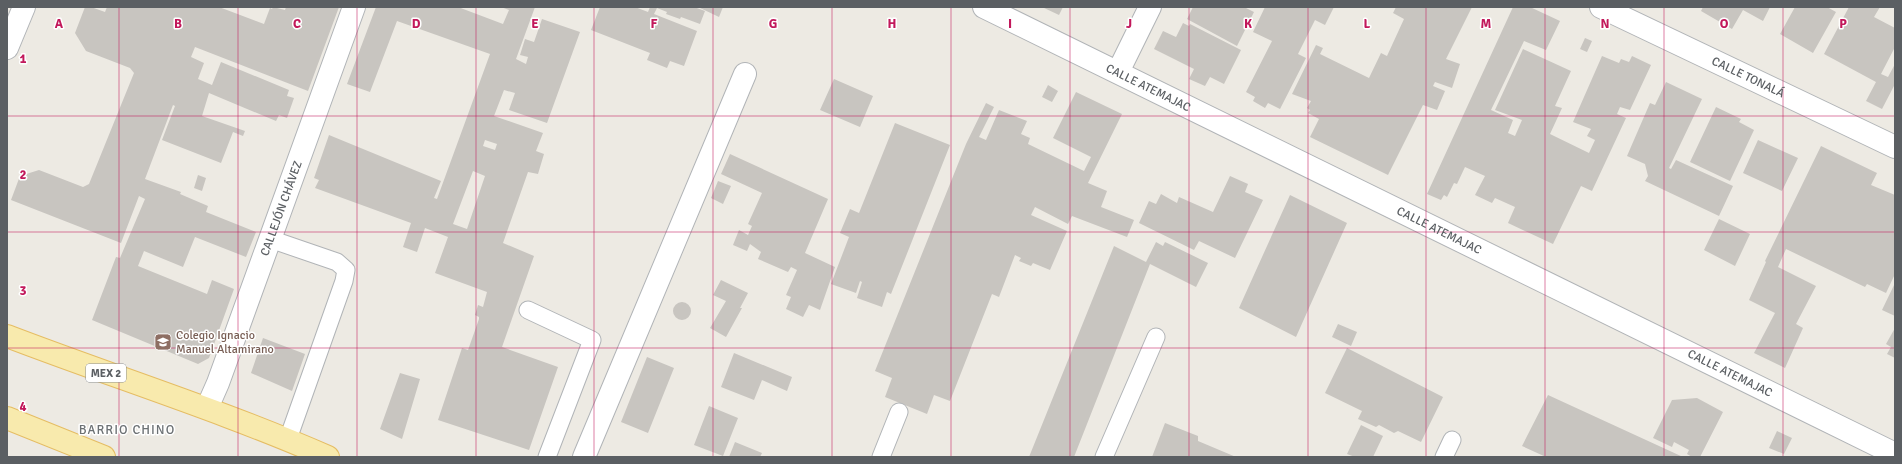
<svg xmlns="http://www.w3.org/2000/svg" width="1902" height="464" font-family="Signika,sans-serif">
<rect width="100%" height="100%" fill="#edeae3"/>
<path fill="#c8c5c0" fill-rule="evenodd" d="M85 7H91L105 12 107 7H219L264 24 270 8 272 9 273 7 285 10 286 7H339L308 91 195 47 191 57 204 63 198 79 212 85 221 62 289 90 287 96 294 98 287 118 279 115 276 121 209 93 202 116 245 131 243 136 233 132 221 163 162 140 175 106 173 105 145 179 181 192 180 194 208 206 206 212 256 232 246 257 195 237 183 267 144 251 138 266 207 294 212 280 234 289 209 358 198 364 92 320 116 257 120 258 145 199 139 196 121 243 11 200 20 176 39 170 83 187 89 184 134 73 130 68 86 51 75 33Z
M376 7H458L503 24 509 10 501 7H535L516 59 526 64 528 57 520 55 525 39 534 42 542 19 580 32 547 123 509 110 515 93 504 90 494 116 543 133 536 151 544 154 538 174 528 172 503 243 534 256 502 347 558 367 529 450 438 420 462 348 468 350 479 319V317L475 315 478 305 483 307 487 292 435 273 448 237 425 228 417 252 403 247 411 223 315 188 319 180 314 178 329 135 441 181 434 198 437 199 490 54 397 21 370 92 347 84ZM485 140 497 144 495 150 483 146ZM473 171 485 176 467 229 453 224Z
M600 7H635L648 12 650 7H694L705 11 700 24 681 17 680 19 666 14 667 12 657 8 654 14 697 31 684 66 670 61 667 68 647 60 650 53 591 30Z
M698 7H723L719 17Z
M1042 7H1063L1059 15Z
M1193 7H1244L1254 12 1237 46 1187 19Z
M1265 7H1334L1325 25 1315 20 1298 54 1306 58 1280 109 1268 103 1265 108 1253 101 1255 97 1246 92 1272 41 1253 32Z
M1396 7H1472L1446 59 1460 64 1452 88 1435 82 1433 86 1445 91 1437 110 1423 105 1388 175 1310 137 1319 119 1308 113 1310 110 1307 108 1311 101 1292 94 1316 45 1323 48 1320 54 1369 78 1381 53 1387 56 1404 19 1393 13Z
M1513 7H1530L1560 21 1546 50 1524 41 1491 110 1513 120 1508 133 1515 136 1522 120 1495 110 1523 49 1571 71 1555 106 1562 108 1550 134 1589 153 1595 140 1587 136 1591 129 1573 122 1602 56 1619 63 1621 59 1629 62 1632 56 1651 65 1630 110 1620 107 1617 114 1626 118 1592 191 1581 186 1553 244 1508 223 1515 207 1495 198 1492 203 1475 195 1485 176 1465 167 1457 184 1454 183 1447 197 1444 195 1441 200 1427 194Z
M1703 7H1770L1763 21 1743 10 1732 29 1701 11Z
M1795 7H1827L1836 12 1813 53 1780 34Z
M1849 7H1880L1874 17 1895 28V47L1881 74 1888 77 1895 64V84L1882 109 1866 101 1876 82 1824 54Z
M1183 23 1189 26 1190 24 1241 50 1224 84 1210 77 1205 86 1189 79 1194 69 1154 49 1163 31 1176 37Z
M1585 38 1592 41 1587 52 1580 49Z
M834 79 873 96 860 127 820 110Z
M1666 82 1702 99 1669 168 1671 169 1676 160 1733 186 1719 216 1645 181 1648 176 1645 164 1627 156 1650 103 1655 105Z
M1048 85 1058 91 1052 102 1042 97Z
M1076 92 1122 114 1088 183 1107 191 1101 207 1134 220 1127 237 1072 216 1068 224 1035 207 1031 215 1067 231 1050 270 1033 263 1031 266 1019 261 1021 258 1015 255 999 297 992 294 950 401 934 395 927 414 885 397 892 378 875 371 966 144 986 103 994 107 979 137 986 140 999 110 1027 121 1021 134 1030 138 1028 144 1084 171 1091 157 1053 138Z
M1716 107 1741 119 1739 122 1754 130 1730 181 1690 162Z
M895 123 950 145 891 294 887 292 882 307 857 298 862 282 860 281 856 293 831 284 849 237 840 233 850 209 859 213Z
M1758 140 1798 158 1782 191 1743 173Z
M1821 146 1877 173 1871 185 1895 195V274L1886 293 1867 284 1865 287 1786 249 1778 267 1816 286 1796 324 1803 328 1785 368 1754 353 1775 313 1749 300 1766 262 1765 261Z
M730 154 828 199 805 253 835 267 820 310 809 305 803 317 786 309 791 297 786 295 797 270 791 267 788 272 758 259 761 252 750 244 747 251 733 245 739 230 748 235 752 226 748 224 762 193 721 174Z
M198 175 206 178 202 191 194 188Z
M1230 176 1248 184 1245 192 1263 200 1235 258 1199 241 1194 250 1139 223 1149 201 1156 204 1161 194 1177 203 1179 197 1213 212Z
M718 181 731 186 723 204 711 198Z
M1290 195 1347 223 1296 337 1239 308Z
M1719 219 1750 234 1735 266 1704 250Z
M1156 242 1163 246 1165 242 1208 263 1196 287 1150 264 1074 457H1029L1114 246 1146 262Z
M721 280 748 293 740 308H742L726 337 710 328 726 301 713 295Z
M1895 283V316L1882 310Z
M673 311a9 9 0 1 1 18 0a9 9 0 1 1-18 0Z
M1338 324 1357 332 1351 346 1332 337Z
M1895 328V358L1887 354 1891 347 1886 344Z
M263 338 305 354 292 391 251 373Z
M1347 348 1443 397 1421 442 1398 431 1394 433 1379 425 1376 427 1358 419 1362 411 1325 393Z
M734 353 792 377 787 391 762 380 754 400 721 387Z
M647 357 674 368 648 433 621 422Z
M400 373 420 379 402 439 380 429Z
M1548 395 1683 457H1546L1522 446Z
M1697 398 1723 412 1700 457H1692L1687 454 1689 450 1674 442 1672 447 1653 438 1672 400Z
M709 406 738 418 723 456 694 445Z
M1165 423 1198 436V441L1236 457H1152Z
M1361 425 1383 436 1373 457H1355L1347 454Z
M1777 431 1792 438 1784 454 1769 448Z
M735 442 762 453 760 457H729Z"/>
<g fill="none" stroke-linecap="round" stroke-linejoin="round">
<g stroke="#b1b4b7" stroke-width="19">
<path id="lane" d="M270 239 337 262 346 270 344 281 288 439
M528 310 592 340 547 457
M881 457 899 412
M1104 457 1156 337
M1444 457 1452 440"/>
</g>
<g stroke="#b1b4b7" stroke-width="24">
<g id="street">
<path id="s1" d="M984 7 1895 454"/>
<path id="s2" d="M1601 7 1895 147"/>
<path d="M7 48 24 7"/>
<path d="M1118 72 1150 7"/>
<path id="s3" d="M207 408 218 383 354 7"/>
<path d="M584 457 745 74"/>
</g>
</g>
<g stroke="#e5bd64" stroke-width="24">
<path id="primary" d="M7 336C114 377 223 411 328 457
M7 418 104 457"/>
</g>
<use href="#lane" stroke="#fff" stroke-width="17"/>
<use href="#street" stroke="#fff" stroke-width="22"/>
<use href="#primary" stroke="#f8eaad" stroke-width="22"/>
</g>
<path fill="none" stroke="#c2185b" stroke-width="1" stroke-opacity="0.55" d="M119 7V457M238 7V457M357 7V457M476 7V457M594 7V457M713 7V457M832 7V457M951 7V457M1070 7V457M1189 7V457M1308 7V457M1426 7V457M1545 7V457M1664 7V457M1783 7V457M7 116H1895M7 232H1895M7 348H1895"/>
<defs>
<g id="university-square" transform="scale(0.9)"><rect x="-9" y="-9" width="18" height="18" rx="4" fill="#8d6e63" stroke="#fff"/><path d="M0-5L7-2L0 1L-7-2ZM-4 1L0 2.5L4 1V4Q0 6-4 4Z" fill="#fff"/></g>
</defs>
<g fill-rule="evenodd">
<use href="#university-square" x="163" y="342"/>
</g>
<g text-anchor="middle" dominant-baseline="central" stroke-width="3" stroke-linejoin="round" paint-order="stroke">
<rect fill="#fff" stroke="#8c8f92" stroke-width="1" x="86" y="364" width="40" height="18" rx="3"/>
<g font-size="11" font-weight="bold" fill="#5b5f63">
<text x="106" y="373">MEX 2</text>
</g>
<g font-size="12" fill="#5b5f63" stroke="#fff">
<text stroke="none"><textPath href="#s2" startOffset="163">CALLE TONALÁ</textPath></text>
<text stroke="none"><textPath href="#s1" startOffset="183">CALLE ATEMAJAC</textPath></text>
<text stroke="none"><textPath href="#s3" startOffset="213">CALLEJÓN CHÁVEZ</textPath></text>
<text stroke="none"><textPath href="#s1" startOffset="507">CALLE ATEMAJAC</textPath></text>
<text stroke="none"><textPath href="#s1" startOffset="831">CALLE ATEMAJAC</textPath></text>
</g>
<g font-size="12" fill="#785e54" stroke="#fff" text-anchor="start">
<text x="176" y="335">Colegio Ignacio<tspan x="176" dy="14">Manuel Altamirano</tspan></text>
</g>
<g font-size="13" letter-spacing="1" fill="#6c7174" stroke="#fff">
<text x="127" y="430">BARRIO CHINO</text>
</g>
</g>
<g font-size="13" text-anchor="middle" font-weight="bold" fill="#c2185b" stroke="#fff" stroke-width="3" stroke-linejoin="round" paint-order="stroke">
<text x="59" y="28">A</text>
<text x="178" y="28">B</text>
<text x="297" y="28">C</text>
<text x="416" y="28">D</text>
<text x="535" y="28">E</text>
<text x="654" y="28">F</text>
<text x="773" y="28">G</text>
<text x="892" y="28">H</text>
<text x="1010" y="28">I</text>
<text x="1129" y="28">J</text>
<text x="1248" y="28">K</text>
<text x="1367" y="28">L</text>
<text x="1486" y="28">M</text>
<text x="1605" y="28">N</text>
<text x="1724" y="28">O</text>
<text x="1843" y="28">P</text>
<text x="23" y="63">1</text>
<text x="23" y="179">2</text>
<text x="23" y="295">3</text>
<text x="23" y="411">4</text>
</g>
<rect width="1902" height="464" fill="none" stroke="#5b5f63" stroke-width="16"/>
</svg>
